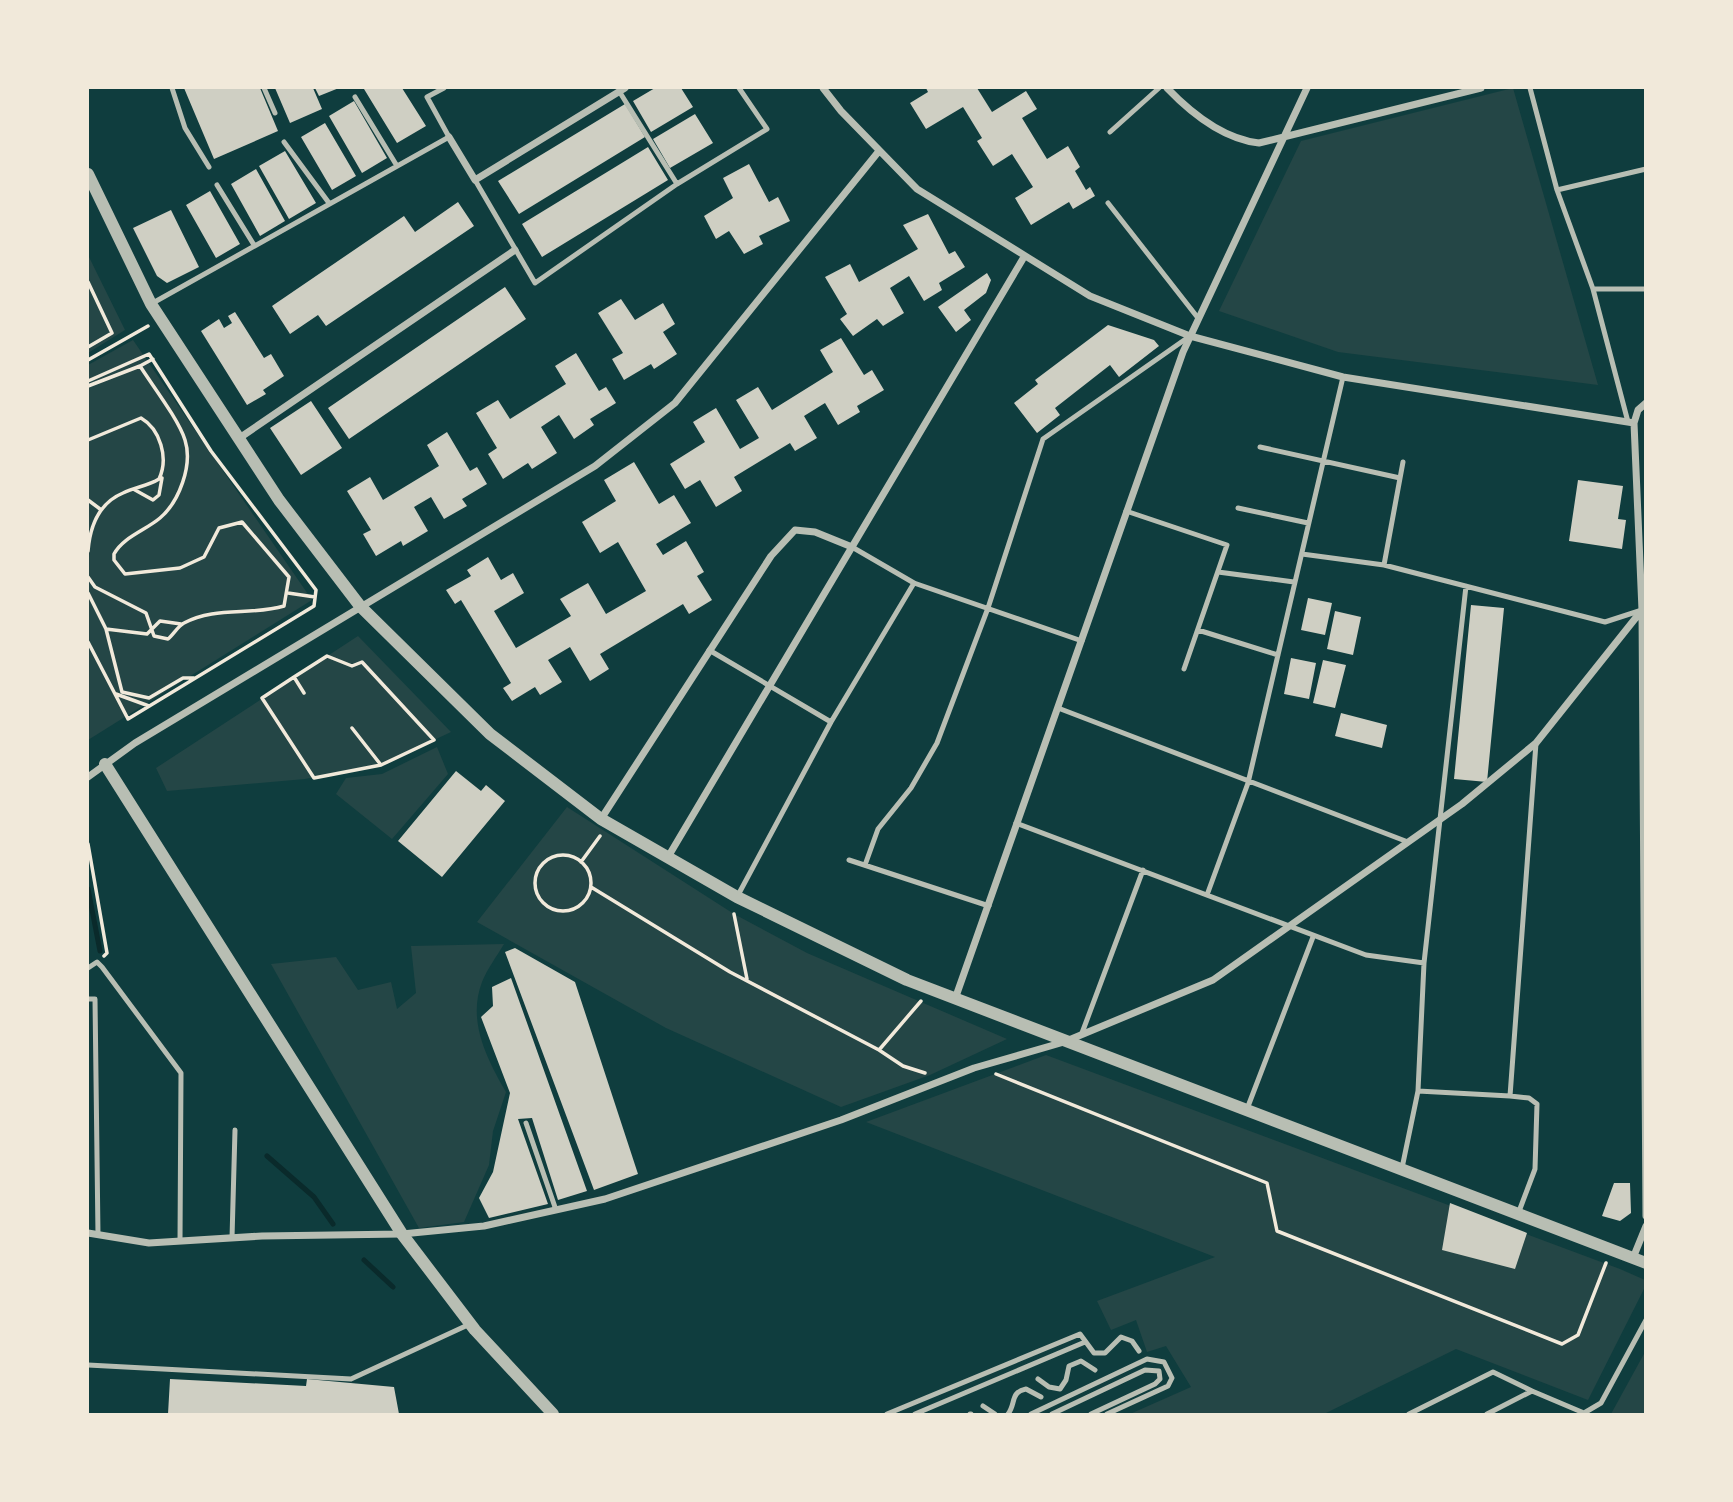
<svg xmlns="http://www.w3.org/2000/svg" width="1733" height="1502" font-family="'Alegreya Sans',sans-serif">
<rect width="100%" height="100%" fill="#0f3d3e"/>
<path fill="#244646" d="M1513 88 1598 385 1338 352 1219 311 1301 141Z
M88 255 125 330 88 353Z
M133 340 312 600 88 740V365Z
M358 636 451 732 381 765 305 779 167 791 156 768Z
M437 747 448 774 392 839 336 794 346 778 382 774Z
M567 807 734 914 807 953 1007 1039 930 1075 841 1107 666 1028 477 922Z
M504 944C497 956 487 969 482 982 467 1021 487 1059 506 1092L493 1131 489 1165 464 1222 419 1228 271 964 336 957 358 990 391 982 397 1009 416 993 411 946Z
M1046 1055 1620 1269 1645 1280V1287L1588 1400 1456 1349 1324 1414H1130L1191 1387 1166 1346 1147 1352 1136 1320 1111 1330 1097 1301 1215 1257 866 1122Z
M1645 1352V1414H1611Z"/>
<g fill="none" stroke-linecap="round" stroke-linejoin="round">
<path stroke="#0a2a2b" stroke-width="5" d="M88 889 100 951
M267 1156 314 1197 333 1224
M364 1260 393 1287"/>
</g>
<path fill="#cfcfc3" d="M184 88H260L278 131 214 159Z
M275 88H313L322 109 290 123Z
M315 88H339L319 96Z
M366 88H402L426 126 397 143 364 89Z
M655 88H681L693 107 651 132 633 101Z
M926 88H977L992 112 1026 91 1037 109 1022 118 1047 159 1068 146 1080 167 1075 171 1086 190 1090 187 1095 196 1073 209 1069 202 1031 225 1015 198 1033 187 1012 154 993 166 977 141 982 138 963 107 926 129 910 103 928 92Z
M354 101 387 158 362 173 329 116Z
M625 104 645 137 519 214 498 181Z
M695 114 713 143 670 168 653 139Z
M325 123 356 176 332 190 301 137Z
M648 147 668 180 542 257 522 224Z
M285 151 316 203 289 219 259 166Z
M749 164 769 202 778 197 790 221 759 236 763 244 744 254 729 231 716 239 704 216 733 198 723 178Z
M256 169 285 221 260 236 231 184Z
M210 191 240 244 216 258 186 205Z
M458 202 474 226 326 326 318 315 290 334 272 306 404 216 415 232Z
M171 210 199 267 167 283 157 276 133 228Z
M928 214 949 254 955 251 965 267 939 283 942 290 924 301 909 276 890 288 904 313 883 326 877 319 853 336 840 319 847 314 825 277 850 264 859 282 918 249 903 225Z
M987 273 991 280 986 293 964 310 971 320 956 332 938 307Z
M505 287 526 319 349 439 328 408Z
M621 299 635 320 663 303 675 324 663 332 677 354 654 369 651 364 624 380 612 359 623 353 598 313Z
M235 312 264 358 271 354 284 376 263 390 266 394 247 405 201 331 219 319 224 328 232 323 228 316Z
M1108 325 1154 340 1159 346 1119 377 1110 365 1055 408 1060 415 1037 433 1014 403 1038 384 1035 380Z
M841 338 864 375 872 370 884 390 857 406 860 412 838 425 825 403 804 416 817 438 795 451 790 443 734 477 742 491 716 507 700 480 685 489 670 464 705 442 693 422 716 408 740 449 759 438 736 400 758 387 772 410 833 372 820 350Z
M576 353 599 391 606 387 616 403 590 419 594 425 574 439 559 415 541 427 557 453 532 469 528 463 503 479 488 454 497 448 476 413 498 400 510 419 566 384 555 366Z
M311 401 342 448 301 475 270 428Z
M447 432 470 471 477 467 487 484 462 499 467 506 444 519 431 497 414 507 428 531 403 546 401 541 376 556 363 534 371 530 347 491 370 477 383 500 439 466 427 445Z
M634 462 659 504 674 495 691 523 656 544 663 555 686 541 704 572 697 576 712 600 689 614 683 604 600 654 609 669 590 681 570 647 548 660 562 682 540 695 535 687 512 701 503 688 511 683 461 600 455 604 446 590 471 576 467 570 488 557 501 580 513 573 524 593 494 611 516 648 571 616 560 599 588 583 606 614 646 591 618 542 600 553 582 522 616 501 604 480Z
M1578 480 1623 486 1618 519 1626 520 1622 549 1569 541Z
M1308 598 1332 603 1325 635 1301 630Z
M1471 605 1504 608 1487 782 1454 779Z
M1335 611 1361 617 1353 655 1327 649Z
M1291 658 1316 663 1309 699 1284 694Z
M1323 660 1346 665 1335 708 1313 703Z
M1341 713 1387 725 1382 748 1335 736Z
M456 771 481 791 486 785 505 801 442 877 398 841Z
M515 948 575 982 638 1174 594 1190 505 952Z
M511 978 587 1191 558 1200 532 1118 518 1119 548 1204 489 1218 479 1198 493 1172 510 1093 481 1017 493 1006 492 987Z
M1614 1183H1630L1631 1213 1620 1221 1602 1216Z
M1450 1203 1527 1233 1515 1269 1442 1250Z
M170 1379 306 1386 307 1379 394 1387 399 1414H168Z"/>
<g fill="none" stroke-linecap="round" stroke-linejoin="round">
<path stroke="#f1e9da" stroke-width="3.5" d="M88 282 112 333 88 347
M88 360 148 326
M140 366 153 359
M88 381 149 354 211 451 316 590 314 606 128 719 88 642
M88 386 140 366C152 385 179 420 185 440 193 465 179 502 160 518 146 530 123 537 114 554V560L125 574 180 568 204 557 219 528 242 522 289 577 284 606C251 616 215 606 184 623 178 626 173 635 168 639L154 636 146 613 95 587 88 577
M88 440 141 418C160 429 169 458 159 479 148 486 135 487 123 493 99 503 90 526 88 551
M135 490 153 500 159 495 162 478
M88 500 100 509
M88 593 106 629 122 692 149 698 183 678H194
M288 593 315 597
M106 629 147 634 160 621 181 624
M294 677 327 656 352 666 362 662 434 740 381 765
M304 693 294 677 262 698 314 778 381 765 352 728
M116 694 149 706
M88 844 107 953 104 956
M535 883a28 28 0 1 1 56 0a28 28 0 1 1-56 0Z
M581 862 600 836
M591 887 730 972 879 1050 903 1066 925 1073
M734 914 747 979
M879 1050 921 1001
M996 1074 1267 1183 1277 1231 1562 1344 1578 1335 1606 1263"/>
<path stroke="#b8beb3" stroke-width="5" d="M172 88 185 128 209 167
M264 88 275 113
M1530 88 1557 190 1593 289 1628 422
M355 97 397 166
M1110 132 1159 88
M284 142 329 203
M475 180 535 283 677 184 619 91
M677 184 767 129 739 88
M217 185 254 245
M1557 190 1646 169
M1108 203 1198 318
M1593 289H1646
M151 304 449 137 427 97 444 88
M1260 447 1400 478
M1238 508 1308 523
M1126 511 1227 545 1184 669
M852 547 914 583 1082 641
M1302 554 1384 565 1605 622 1642 610
M1384 565 1403 462
M1218 572 1294 582
M1198 630 1278 655
M709 650 831 722
M1058 708 1408 842
M1016 823 1366 955 1424 963
M849 860 989 906
M865 865 878 829 911 788 937 743 988 608 1043 439 1190 336
M1207 895 1248 783 1343 377
M737 897 831 722 914 583
M88 968 97 962 102 967 181 1073 180 1241
M88 999H95L98 1235
M1082 1033 1143 870
M1418 1091 1510 1096
M1247 1109 1313 937
M526 1123 556 1210
M1402 1168 1418 1091 1424 963 1466 586
M1518 1214 1535 1169 1537 1104 1529 1098 1510 1096 1536 743
M232 1238 235 1130
M88 1365 351 1379 470 1324
M1038 1379 1049 1387 1060 1389 1066 1380 1069 1366 1081 1361 1095 1370
M983 1406 995 1414
M887 1414 1080 1334 1094 1353H1105L1121 1337 1132 1341 1139 1351
M915 1414 1085 1342
M970 1414H971
M1008 1414C1016 1404 1010 1392 1026 1389L1041 1397
M1031 1414 1147 1359 1164 1362 1172 1378 1168 1386 1107 1414
M1052 1414 1145 1370 1159 1371 1160 1379 1155 1384 1091 1414
M1409 1414 1493 1372 1532 1391
M1487 1414 1532 1391 1584 1413 1601 1403 1646 1320"/>
<path stroke="#b8beb3" stroke-width="7" d="M823 88 841 111 917 189 1090 296 1190 336 1343 377 1634 423
M1167 88C1191 113 1223 139 1259 143L1481 88
M449 137 475 180 625 88
M1646 403 1638 410 1634 423 1642 610 1646 1216
M238 439 515 250
M88 777 135 743 595 466 675 403 879 151
M601 819 771 556 795 530 815 532 852 547
M668 857 1024 257
M955 999 1183 352 1307 88
M88 1233 149 1243 262 1236 402 1234 484 1226 605 1199 841 1120 974 1068 1064 1042 1213 980 1462 804 1536 743 1646 605
M1633 1258 1646 1226"/>
<path stroke="#b8beb3" stroke-width="12" d="M88 174 151 304 279 500 360 606 490 734 601 819 737 897 907 980 1646 1263
M105 764 402 1234 475 1330 553 1414"/>
</g>
<rect width="1733" height="1502" fill="none" stroke="#f1e9da" stroke-width="178"/>
</svg>
